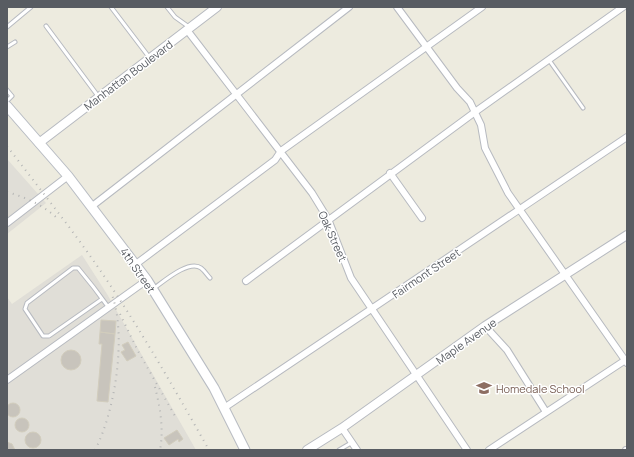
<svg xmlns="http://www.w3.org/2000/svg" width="634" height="457" font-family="Manrope,sans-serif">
<rect width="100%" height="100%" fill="#edebdf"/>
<path fill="#e0ded7" d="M7 159 46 203 7 234Z
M82 255 107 294 196 450H7V297L12 304Z"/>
<path fill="#c8c4bc" stroke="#d2cdbd" d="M101 320 116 321 115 334 100 332Z
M100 332 115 334 108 402 97 401 102 344H99Z
M128 342 136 356 127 361 121 352 125 350 122 345Z
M61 360a10 10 0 1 1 20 0a10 10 0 1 1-20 0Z
M6 410a7 7 0 1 1 14 0a7 7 0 1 1-14 0Z
M15 425a7 7 0 1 1 14 0a7 7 0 1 1-14 0Z
M177 430 183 439 179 442 178 439 169 445 164 438Z
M25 440a8 8 0 1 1 16 0a8 8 0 1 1-16 0Z
M7 442 12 444 15 450H7Z"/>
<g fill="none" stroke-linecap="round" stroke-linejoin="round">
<g stroke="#b7bac0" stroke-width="5">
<path id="service" d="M111 7 149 57
M167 7 175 17 189 27
M46 26 98 96
M7 27 31 7
M7 47 15 42
M549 60 583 108
M7 90 12 96 7 101
M153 289C163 282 189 259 201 268 205 271 207 275 210 278
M102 299 49 336H43L25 309 27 303 73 268H78C89 281 99 294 109 308
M339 450 351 443"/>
</g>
<g stroke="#b7bac0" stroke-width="8">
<path id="minor" d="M397 7 457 88 470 102 481 125 485 148 508 193 627 363
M187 30 312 193 328 219 351 278 467 450
M390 173 422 218
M91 207 349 7
M7 223 68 176
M136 264 275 160 281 151 482 7
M246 281 475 112 623 7
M485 326 507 350 546 412
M7 380 147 280
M224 408 627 137
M342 428 357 450
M489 450 627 359
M626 450H627"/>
</g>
<g stroke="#b7bac0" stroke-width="10">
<path id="tertiary" d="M39 143 217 7
M307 450 342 428 485 326 627 235"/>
</g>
<g stroke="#b8bcc3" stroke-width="11">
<path id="secondary" d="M7 106 68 176 147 280 214 388 245 450"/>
</g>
<use href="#service" stroke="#fff" stroke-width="3"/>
<use href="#minor" stroke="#fff" stroke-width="6"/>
<use href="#tertiary" stroke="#fff" stroke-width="8"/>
<use href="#secondary" stroke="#fff" stroke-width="9"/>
<path stroke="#b4b5b5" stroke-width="2" stroke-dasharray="1 5" stroke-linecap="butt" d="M7 146C39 188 72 229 102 273 141 330 175 390 209 450
M7 192C25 197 43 205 57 218
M120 314 138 351 175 416
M155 387C160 407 164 429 160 450
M95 450C115 412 127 336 112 295"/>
</g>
<defs>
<g id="school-bare" transform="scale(1.2)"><path d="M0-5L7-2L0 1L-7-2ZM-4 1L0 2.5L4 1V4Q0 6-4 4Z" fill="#8d6e63" stroke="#fff" stroke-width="2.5" paint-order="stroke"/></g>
</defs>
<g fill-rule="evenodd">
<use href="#school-bare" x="484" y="388"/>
</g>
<g text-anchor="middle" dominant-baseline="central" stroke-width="3" stroke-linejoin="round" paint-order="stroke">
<g font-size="11" fill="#585c62" stroke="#fff">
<text transform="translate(128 75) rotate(-37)">Manhattan Boulevard</text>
<text transform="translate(333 236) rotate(66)">Oak Street</text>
<text transform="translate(138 270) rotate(55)">4th Street</text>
<text transform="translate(426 273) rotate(-34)">Fairmont Street</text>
<text transform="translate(466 341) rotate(-35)">Maple Avenue</text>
</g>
<g font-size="11" fill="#785e54" stroke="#fff" text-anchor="start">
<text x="496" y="388">Homedale School</text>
</g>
</g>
<rect width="634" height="457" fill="none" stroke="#585c62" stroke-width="16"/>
</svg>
